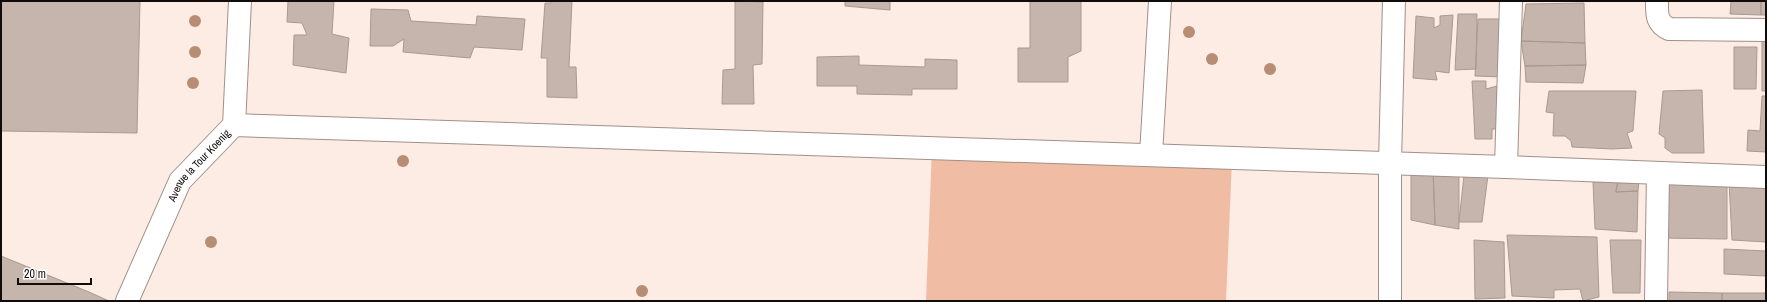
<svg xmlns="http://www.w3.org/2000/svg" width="1767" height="302" font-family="'Archivo Narrow',sans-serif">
<rect width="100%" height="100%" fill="#fdece3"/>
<path fill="#f0bca3" d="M932 148 1232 160 1226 301H926Z"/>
<path fill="#c5b5ac" stroke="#a99991" d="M1 1H140L137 133 1 131Z
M288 1H334L332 34 349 38 346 73 293 65 294 35H307L302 23 287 22Z
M551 1H572L569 67H576L577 98 547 97V58H541L545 3H551Z
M735 1 763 2 762 64 753 65 754 104H722L723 70 735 69Z
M845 1H890V10L845 6Z
M1030 1H1081V51L1068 57V82H1018V48H1030Z
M1731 1H1761V15L1730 14Z
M1761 1H1766V15H1761Z
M1584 3 1585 43 1521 41 1526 4Z
M371 9 408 10 411 21 476 25 477 16 525 19 522 50 474 47 470 58 403 52 404 39 393 46H370Z
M1458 14H1477L1476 69 1455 70Z
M1453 15 1449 73 1435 71 1437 80 1413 78 1416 16 1434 18V28L1440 25V16Z
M1478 19H1506L1504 77 1475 76Z
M1762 36H1766V91H1762Z
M1521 41 1585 43 1586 65 1525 66Z
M1734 47H1757L1756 89H1734Z
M859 56V65L925 67V59L957 60V89H912V95L857 94V86H817V57Z
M1586 65 1583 83 1526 82 1525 66Z
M1472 81H1486V89L1497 86 1499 129H1492V139H1475Z
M1702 90 1704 153H1672L1665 148V138L1659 134 1663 91Z
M1549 91H1636L1633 131 1627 133 1632 148 1612 149 1572 147 1571 141 1565 136H1553L1554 113 1546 112Z
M1762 96H1766V152L1747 151 1748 130 1760 131Z
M1411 167 1433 169 1435 225 1411 220Z
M1459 167V229L1435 225 1433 169Z
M1464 175H1488L1482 222H1459Z
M1618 180 1616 192 1638 191 1637 232 1595 229 1593 182Z
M1618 180H1639L1638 191 1616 192Z
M1727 180V239L1662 238 1665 184Z
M1729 182 1766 186V242L1732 240Z
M1507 235 1597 237 1599 297 1583 301 1580 289 1554 290V298L1512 296Z
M1474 240 1504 242 1505 298 1475 299Z
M1610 240H1641L1640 293H1613Z
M1724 249 1766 251V276L1724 274Z
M1 256 89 292 109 301H1Z
M1669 292 1722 293V301H1669Z
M1722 293H1766V301H1722Z"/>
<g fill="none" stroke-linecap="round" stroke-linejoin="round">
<g stroke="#a09088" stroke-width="24">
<g id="minor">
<path d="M1657 1C1657 14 1656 23 1669 29L1766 30"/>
<path d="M234 125 1506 167 1766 177"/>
<path d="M1151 155 1160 1"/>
<path d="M1506 167 1511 1"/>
<path id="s1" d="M127 301 180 181 234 125 240 1"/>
<path d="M1390 301V163L1394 1"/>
<path d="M1656 301 1658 173"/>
</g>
</g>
<use href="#minor" stroke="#fff" stroke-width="22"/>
</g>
<g fill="#b88d76">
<circle cx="195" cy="21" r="6"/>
<circle cx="1189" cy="32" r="6"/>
<circle cx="195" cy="52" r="6"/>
<circle cx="1212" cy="59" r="6"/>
<circle cx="1270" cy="69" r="6"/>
<circle cx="193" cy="83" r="6"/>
<circle cx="403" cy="161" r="6"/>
<circle cx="211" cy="242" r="6"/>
<circle cx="642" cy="291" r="6"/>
</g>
<g text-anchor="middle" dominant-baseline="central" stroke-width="3" stroke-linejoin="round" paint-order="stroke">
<g font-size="11" fill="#110b09" stroke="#fff">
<text stroke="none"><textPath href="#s1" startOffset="155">Avenue la Tour Koenig</textPath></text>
</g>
</g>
<rect width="1767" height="302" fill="none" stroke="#110b09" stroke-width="4"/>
<path d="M18 278v6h73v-6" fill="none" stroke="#110b09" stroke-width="2"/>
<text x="24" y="278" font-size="12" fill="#110b09" stroke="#ffffff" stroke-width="3" paint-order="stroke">20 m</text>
</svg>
